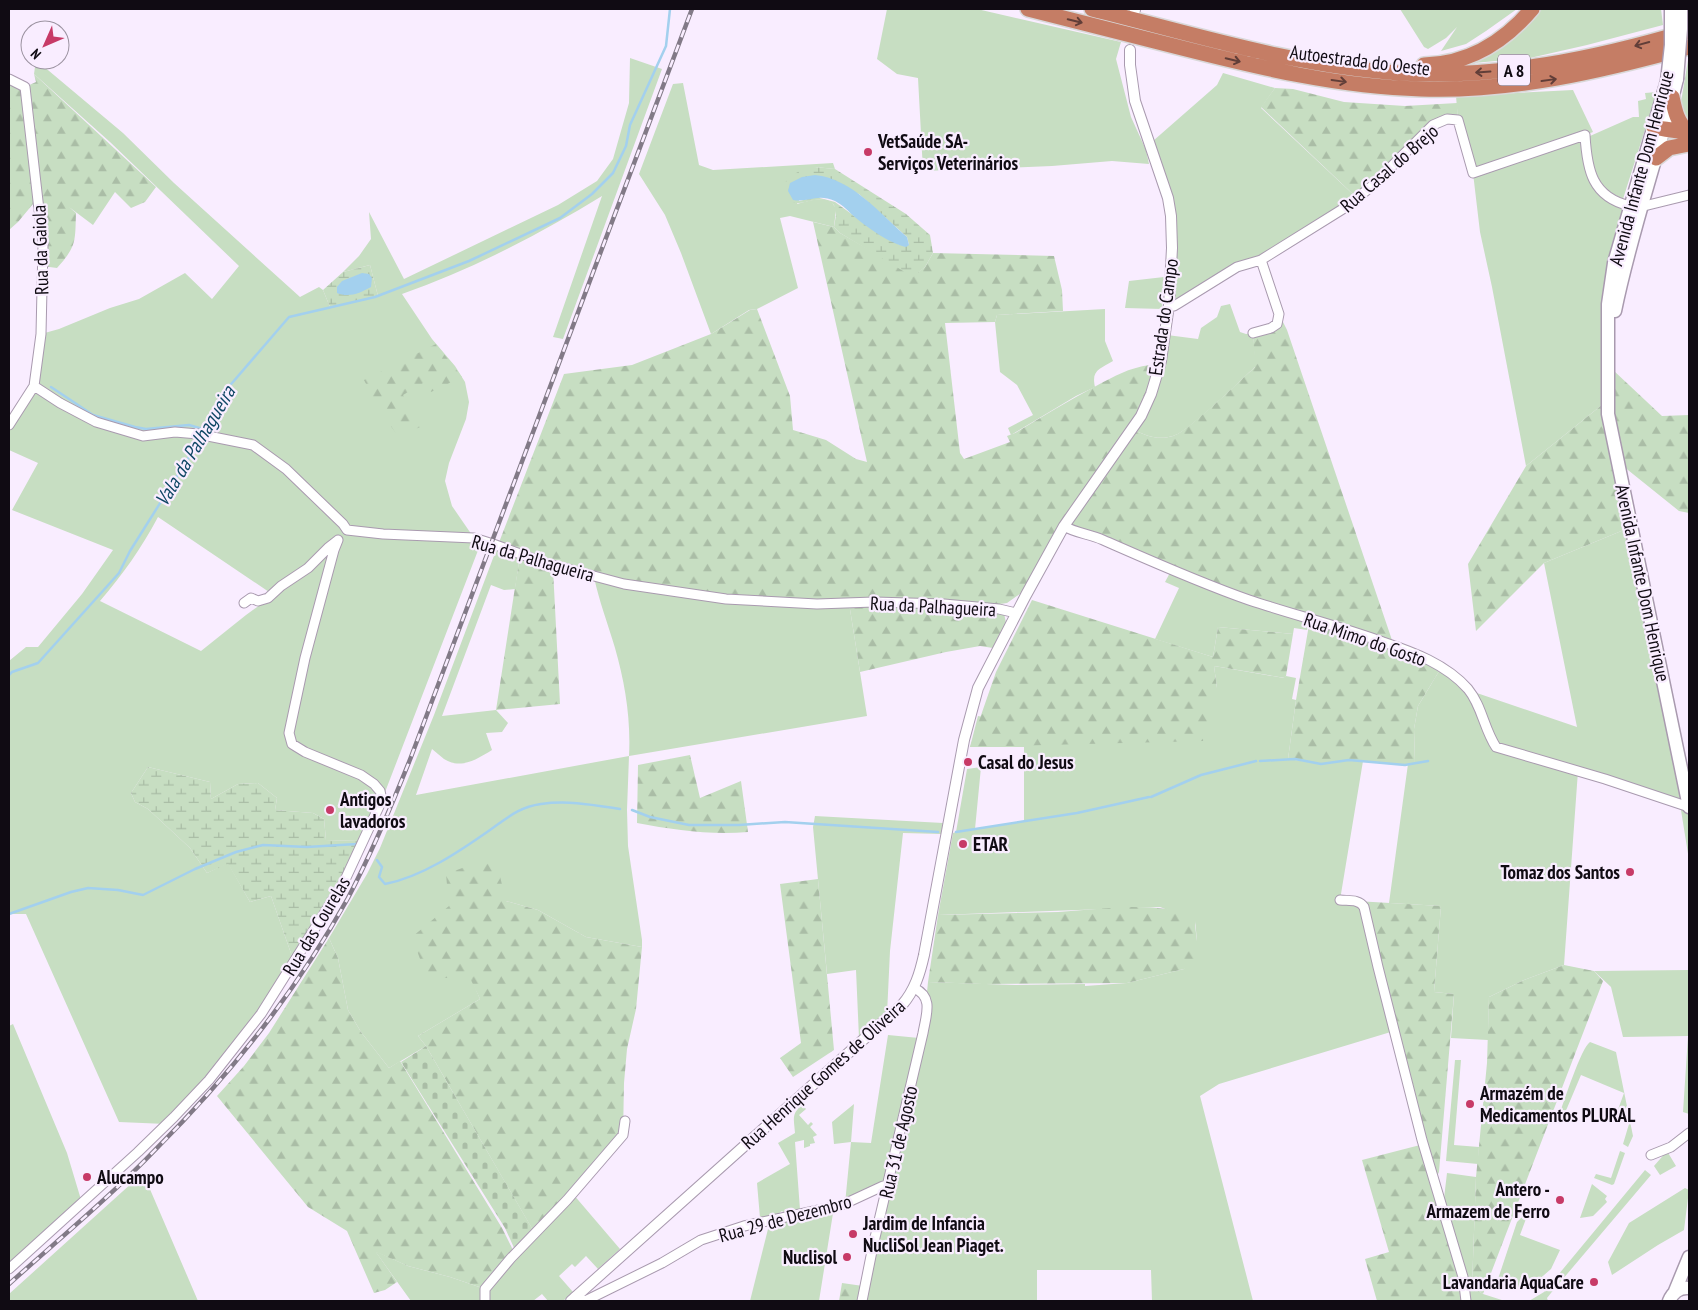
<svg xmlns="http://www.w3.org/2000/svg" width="1698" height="1310" font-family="'PT Sans Narrow',sans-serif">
<defs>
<pattern id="forest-firs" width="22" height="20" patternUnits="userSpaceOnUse" patternTransform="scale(1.25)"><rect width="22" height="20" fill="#c7dec2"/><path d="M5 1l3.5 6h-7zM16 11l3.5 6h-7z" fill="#aabda6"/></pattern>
<pattern id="wetland-marsh" width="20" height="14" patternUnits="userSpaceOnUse" patternTransform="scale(1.25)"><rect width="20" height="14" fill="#c7dec2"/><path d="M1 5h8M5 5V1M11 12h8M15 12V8" fill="none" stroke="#aabda6"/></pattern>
<pattern id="cemetery-stones" width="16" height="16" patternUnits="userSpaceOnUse" patternTransform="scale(1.25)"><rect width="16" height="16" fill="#c7dec2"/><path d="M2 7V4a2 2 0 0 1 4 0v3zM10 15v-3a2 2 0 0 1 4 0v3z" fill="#aabda6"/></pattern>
</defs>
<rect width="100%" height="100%" fill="#f9edff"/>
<path fill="#c7dec2" d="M887 9H977L1121 42 1116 59 1131 117 1146 150 1149 164 1112 161 1052 166 923 171 918 78 897 74 877 59Z
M1400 9H1517L1486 31 1466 44 1441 51 1457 27 1446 38 1428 49 1424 47Z
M1538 9H1661L1663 25 1587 45 1530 58 1463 64Z
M630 58 662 69 563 339 553 337 602 196C538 235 473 269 402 294L432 339 455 366 465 382 469 402 466 419 449 463 445 481 452 506 474 538 482 540 382 800C380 794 379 788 374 783 354 766 316 760 292 744L289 733 305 658 334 550 338 540 329 547 308 568 272 594 158 517C141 549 123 574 100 601L201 651 246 615 304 573 332 549 295 683 286 737 289 748 306 757 368 782C387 801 369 821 360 841L326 840 324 819 313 813 275 810 277 798 258 783 238 784 211 799 210 782 148 767 131 793 135 802 148 809 190 848 207 873 228 863 250 902 271 896 294 962C259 1017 216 1082 166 1124L119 1122 26 914H9V661L26 647H38L82 594 113 550 12 510 38 463 9 450V425L33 387 41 334 59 329 110 308 139 299 185 273 212 299 239 266 110 142 34 74 36 60 123 133 174 183 300 297 319 287 323 290 330 307 378 296 370 265 343 272 359 256 371 239 369 212 404 279 558 205 597 181 613 159 629 103Z
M1688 60H1689V126L1680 108Z
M1223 73 1275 88 1261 108 1357 198 1292 241 1176 300 1173 297 1172 293 1177 225 1175 211 1153 141 1217 85Z
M683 83 699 165 713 170 833 163 835 169 815 167 797 204C810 201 829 193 836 209L834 227 790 216 780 218 798 288 757 309 749 310 711 334 681 253 665 215 639 174 673 84Z
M1573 90 1593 132 1585 135 1586 156 1606 197 1630 206 1614 263 1608 400 1526 466 1492 287 1480 232 1473 173 1458 120 1456 96Z
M1657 92 1623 199C1618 196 1612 194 1609 191 1593 178 1591 154 1590 136L1633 117H1639L1638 101 1646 99 1645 93Z
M1164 277 1162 309 1125 308 1129 281Z
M1230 304 1240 332 1246 334 1253 333 1256 366C1242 379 1187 433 1173 436 1158 440 1150 437 1136 431L1167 335 1198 339 1201 328 1217 317 1221 306Z
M1105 309V341L1113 361C1100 369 1091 370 1095 387L1076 396 1011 435 1008 428 1033 415 1017 385 1000 372 995 322 997 315Z
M1631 527 1689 807V860L1680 804 1578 771 1564 965 1524 980 1489 997 1488 1040 1451 1038 1454 994 1434 992 1441 906 1389 903 1408 764 1415 763 1414 729 1418 706 1441 668 1468 690 1577 727 1544 563Z
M498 545 520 555 515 589 504 590 491 585 442 716 496 710 508 723 502 732 486 733 492 750C477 759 461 770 444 759 440 756 436 752 432 749L416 795 629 756C631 719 625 683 615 648 608 624 599 601 594 577L849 603 867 716 629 756 627 810 628 846 642 940V947L586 937 538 910 506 901 471 978 480 999 418 1036 426 1046 389 1068 361 1032 348 1010 338 958 329 938 367 874 380 848 434 715Z
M1172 569 1310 619 1307 630 1294 628 1293 634 1218 627 1213 657 1155 639 1179 588 1165 582Z
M1214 666 1284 678 1286 676 1296 678 1292 699 1296 700 1288 759 1321 764 1349 760 1363 761 1340 900 1362 904 1394 1031 1219 1084 1200 1096 1253 1301H1152L1151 1270H1037V1301H862L888 1186 845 1204 851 1142 834 1144 832 1122 854 1104 851 1142 871 1143 888 1035 919 1038 923 1033 928 982 1015 985 1085 984V986L1127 983 1184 969 1197 941 1195 920 1160 907 938 915 953 833 956 832 967 769 981 767 975 829 1024 821V747H970L978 716 983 717 1217 688Z
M815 816 943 823 941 834 903 833 890 951 887 1014 859 1038 856 970 827 974 813 827Z
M1689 970V1114L1683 1112 1688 1036 1623 1037 1611 987 1594 971Z
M13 1024 67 1153 82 1203 9 1269V1026Z
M1590 1042 1616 1052 1633 1136 1628 1147 1623 1144 1629 1124 1615 1118 1624 1093 1581 1075 1562 1120 1559 1115C1564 1102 1581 1048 1590 1042Z
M1455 1060H1461L1454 1145 1479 1147 1478 1164 1446 1161Z
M802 1105 806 1109 799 1115 808 1125 811 1122 813 1124 810 1127 817 1135 813 1137 815 1143 810 1144V1146L804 1148V1140L795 1142 800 1210 784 1213 782 1211 778 1214 760 1218 757 1183 790 1164 778 1143 795 1133C794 1119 791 1114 802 1105Z
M1620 1151 1625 1153 1614 1184 1612 1185 1594 1178 1596 1174 1611 1178Z
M1667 1151 1676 1166 1660 1175 1654 1166Z
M1645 1170 1651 1175 1551 1293 1547 1298 1548 1301H1529L1544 1292Z
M143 1173 198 1301H9V1294Z
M1447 1173 1476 1177 1472 1287 1483 1294 1505 1301H1465L1443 1207Z
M1592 1184 1607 1196 1605 1199 1607 1202 1593 1216 1580 1218Z
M1685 1188 1689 1190 1684 1230 1658 1245 1612 1275 1608 1262 1629 1223Z
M573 1194 620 1249 598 1269 586 1256 575 1267 572 1264 559 1276 573 1292 563 1301H548L542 1294 533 1301H411L375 1251 408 1266 450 1277 485 1289Z
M834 1207 819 1301H750L770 1221Z
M1527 1216 1520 1235 1560 1250 1551 1269 1529 1288 1522 1290 1509 1286 1498 1279 1517 1222 1522 1217Z"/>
<path fill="url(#forest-firs)" d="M34 74 156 187 145 202 131 208 115 192 93 225 69 207 76 213C75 241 77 246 57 268L42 266 38 198 18 222 9 230V79L25 87 36 82Z
M1275 88 1293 89 1344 102 1405 106 1457 103 1458 120 1433 125 1357 198 1261 107Z
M813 222 834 227 840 233 873 252 917 273 925 267 933 253 1054 256 1062 290 1063 311 997 315 995 322 945 323 960 453 964 459 1010 442 1007 436 1015 433C1042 417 1068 401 1096 386 1115 376 1128 368 1150 365L1153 369C1150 389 1141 406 1132 423L1045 550 1024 591 1007 603 1000 604 999 611 1004 613 1006 623 993 648 980 646 946 652 860 672 849 603 726 599 553 569 560 704 496 710 520 555 498 545 564 374 632 365 711 334 750 310 757 309 790 396 793 430 826 440 856 459 867 462Z
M1279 314 1287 330 1394 646 1441 668 1418 706 1414 729 1415 763 1405 765 1349 760 1321 764 1288 759 1296 700 1310 619 1066 528 1136 431C1150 437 1158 440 1173 436 1186 433 1242 379 1255 367L1253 333 1271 328Z
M436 344 462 377 431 392 425 382 403 395 421 427 406 432 399 437 381 413 364 380Z
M1613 370 1662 416 1689 415V513L1679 511 1618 462 1631 527 1544 563 1476 631 1468 564 1526 466 1608 400Z
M1032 600 1213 657 1218 627 1293 634 1286 676 1285 678 1214 666 1217 688 1203 741 970 747 996 672Z
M690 755 700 798 741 781 748 832C710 835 674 830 637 823L638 765Z
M495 856 506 901 538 910 586 937 642 947 636 1009 627 1049 624 1083 623 1135 534 1232 426 1046 418 1036 480 999 470 978H427L412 937 449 906 446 874Z
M818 879 834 1050 793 1077 780 1058 801 1043 780 884Z
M1356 901 1441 906 1434 992 1454 994 1439 1172 1435 1180 1466 1301H1377L1365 1259 1389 1252 1362 1160 1424 1144 1364 908Z
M1122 907C1149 907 1170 907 1197 916L1195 925 1199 957 1195 964 1184 969 1127 983 982 984 928 982 938 915 1058 912Z
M329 938 338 958 348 1010 361 1032 389 1068 400 1061 502 1228 514 1252 485 1289 450 1277 408 1266 376 1252 397 1282 385 1290 374 1293 347 1231 308 1207 217 1096 244 1066 269 1033Z
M1564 965 1594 971 1603 981 1483 1294 1472 1287 1476 1177 1487 1063 1489 997 1524 980Z
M842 1283 863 1286 859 1301H839Z"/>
<path fill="url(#wetland-marsh)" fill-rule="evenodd" d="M815 167 835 169 906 214 930 235 933 253 925 267 913 277 840 233 834 227 836 215 834 205C814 188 797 219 782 190L788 177 802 170ZM802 177 859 194 907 237 909 245H900L875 231 835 202 816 197 799 201 790 183Z
M370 265 378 296 330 307 323 290 343 272Z
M148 767 210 782 211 799 238 784 258 783 277 798 275 810 313 813 324 819 326 840 363 841 294 962 271 896 250 902 228 864 207 873 190 848 148 809 135 802 131 793Z"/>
<path fill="url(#cemetery-stones)" d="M426 1046 533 1230 515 1250 505 1228 401 1062Z"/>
<path fill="#a3d0ee" d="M815 175C853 179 880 214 907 237L909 245 906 247C891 244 868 228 856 218 849 212 843 205 835 201 817 193 808 203 793 200L788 191 790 183 802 177Z
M362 273 369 274 372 278 371 287C360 293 349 298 337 293V287L342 281Z"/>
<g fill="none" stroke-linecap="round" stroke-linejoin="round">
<path stroke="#a3d0ee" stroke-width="2.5" d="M51 387 93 415 135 427 146 429 189 425 206 430
M204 433 211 421 220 397 289 317 375 297 469 261 560 218 592 194 613 173 626 146 630 125 666 46 670 9
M9 675 12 672 38 663 119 573 130 551 201 438
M1260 761 1295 759 1321 764 1349 760 1405 765 1428 761
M1151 797 1201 775 1256 761
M632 810 650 817 689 825H739L785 822 938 832
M956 832 1077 813 1149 797
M377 860 382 867 379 877 385 884C422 877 460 851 490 830 507 818 519 807 541 804 568 800 594 805 620 809
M9 914 71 892 88 888 118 890 143 895 195 869 236 852 263 845 307 847 357 844"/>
<g stroke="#a99aaf" stroke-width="11">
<path id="minor" d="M9 79 25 87 43 245 41 334 34 386 9 425
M1640 207 1689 195
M1169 305 1174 306 1179 303 1237 267 1261 260 1346 207 1372 186 1433 125 1447 119 1458 120 1473 173 1585 135C1587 170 1592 197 1630 206
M1253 333 1271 328 1277 324 1279 314 1261 260
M34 386 60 403 96 422 143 436 175 432 198 434 253 445 286 469 343 524 347 530 383 534 474 538 493 544 545 563 624 584 726 599 817 604 874 602 944 604 999 609 1016 613
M1064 526C1075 533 1090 534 1103 540 1151 561 1200 583 1249 600 1294 615 1339 626 1383 642 1413 652 1446 664 1468 689 1482 706 1484 729 1496 747L1605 779 1689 807
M244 603 251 598 258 601 268 598 281 586 308 568 329 547 338 540
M1340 900C1349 901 1359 899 1364 907L1378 967 1422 1140 1463 1277 1466 1301
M1651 1155 1671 1147 1689 1133
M9 1269 138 1152 174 1117 209 1080 261 1014 344 882 382 800 380 791 374 784 361 775 305 752 292 744 289 733 305 658 334 550 338 540
M575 1297 585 1301 662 1263 701 1240 744 1226 842 1205 883 1186H888
M485 1301V1289L511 1258 567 1200 623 1135 625 1121
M862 1301 873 1246 923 1033C926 1015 934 997 914 988"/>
</g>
<g stroke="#a99aaf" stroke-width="12">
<path id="tertiary" d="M1135 10V9
M571 1301 902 1005C915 990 920 973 924 955L964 740 978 688 1026 595 1064 526 1141 416 1151 394 1161 361 1169 305 1172 248 1171 216 1168 198 1135 101 1130 65V50"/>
</g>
<g stroke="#a99aaf" stroke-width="15">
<path id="secondary" d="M1667 81 1614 263 1608 304V414L1689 807
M1615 311C1631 232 1658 157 1677 79
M1675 1291 1689 1257
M1669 1301C1673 1292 1679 1287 1689 1288"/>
</g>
<g stroke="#d9d8d9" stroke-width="18">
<path id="motorway" d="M1028 9C1080 22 1131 35 1182 48 1261 68 1340 87 1421 89 1513 92 1601 71 1689 47
M1092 9C1193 34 1294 66 1399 73 1498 79 1595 59 1689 31
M1424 65C1468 64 1504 42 1532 9
M1672 97C1675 111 1677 122 1688 132
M1654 127C1666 130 1677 130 1689 133
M1656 158 1669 148 1689 144"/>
</g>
<use href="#minor" stroke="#fff" stroke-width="9"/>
<use href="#tertiary" stroke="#fff" stroke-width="10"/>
<use href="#secondary" stroke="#fff" stroke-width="12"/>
<use href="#motorway" stroke="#c57d65" stroke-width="15"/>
<g stroke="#827a87" stroke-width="4.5">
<path id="rail" d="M9 1284C58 1240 110 1197 156 1149 230 1075 297 990 348 898 372 852 392 805 411 757L692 9"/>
</g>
<use href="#rail" stroke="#f9edff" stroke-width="2.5" stroke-dasharray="8" stroke-linecap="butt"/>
<g stroke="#a99aaf" stroke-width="15" stroke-linecap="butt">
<path id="secondary-bridge" d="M1677 79 1681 29V9
M1667 81 1671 45V9"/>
</g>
<use href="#secondary-bridge" stroke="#fff" stroke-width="12"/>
</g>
<defs><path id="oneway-shaft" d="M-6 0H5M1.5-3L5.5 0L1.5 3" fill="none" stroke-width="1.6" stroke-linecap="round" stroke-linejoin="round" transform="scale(1.25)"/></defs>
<g stroke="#613e38">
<use href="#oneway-shaft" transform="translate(1075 21) rotate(14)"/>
<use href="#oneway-shaft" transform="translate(1642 44) rotate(165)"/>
<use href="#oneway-shaft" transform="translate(1233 60) rotate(13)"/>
<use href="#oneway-shaft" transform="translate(1483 72) rotate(176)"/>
<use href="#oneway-shaft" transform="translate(1549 80) rotate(-8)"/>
<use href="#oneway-shaft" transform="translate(1339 81) rotate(8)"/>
</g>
<g fill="#c73a67" stroke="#f9edff" stroke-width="2">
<circle cx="868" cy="152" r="5"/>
<circle cx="968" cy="762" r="5"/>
<circle cx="330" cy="810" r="5"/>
<circle cx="963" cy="844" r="5"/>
<circle cx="1630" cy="872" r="5"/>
<circle cx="1470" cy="1104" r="5"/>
<circle cx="87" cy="1177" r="5"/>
<circle cx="1560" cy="1200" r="5"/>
<circle cx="853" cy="1234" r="5"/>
<circle cx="847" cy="1257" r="5"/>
<circle cx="1594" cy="1282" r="5"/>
</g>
<g text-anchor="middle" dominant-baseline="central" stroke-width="4.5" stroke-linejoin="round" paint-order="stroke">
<rect fill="#f9edff" stroke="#564f5a" stroke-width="1" x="1498" y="54.5" width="32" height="31" rx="4"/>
<g font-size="18" font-weight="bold" fill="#100b13">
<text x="1514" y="70">A 8</text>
</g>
<g font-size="19" fill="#100b13" stroke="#f9edff">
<text transform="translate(1360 60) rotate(7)">Autoestrada do Oeste</text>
<text transform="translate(1389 168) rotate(-41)">Rua Casal do Brejo</text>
<text transform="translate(1641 168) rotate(-75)">Avenida Infante Dom Henrique</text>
<text transform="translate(40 250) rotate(-92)">Rua da Gaiola</text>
<text transform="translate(1163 317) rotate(-82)">Estrada do Campo</text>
<text transform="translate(533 558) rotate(16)">Rua da Palhagueira</text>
<text transform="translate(1643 583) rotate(78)">Avenida Infante Dom Henrique</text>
<text transform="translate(933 606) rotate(3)">Rua da Palhagueira</text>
<text transform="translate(1365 639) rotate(19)">Rua Mimo do Gosto</text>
<text transform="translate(316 926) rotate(-59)">Rua das Courelas</text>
<text transform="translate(823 1074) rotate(-42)">Rua Henrique Gomes de Oliveira</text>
<text transform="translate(898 1142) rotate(-77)">Rua 31 de Agosto</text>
<text transform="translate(785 1218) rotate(-15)">Rua 29 de Dezembro</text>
</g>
<g font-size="19" font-weight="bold" fill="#100b13" stroke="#f9edff" text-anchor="start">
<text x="878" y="141">VetSaúde SA-<tspan x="878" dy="22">Serviços Veterinários</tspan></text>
<text x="978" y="762">Casal do Jesus</text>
<text x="340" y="799">Antigos<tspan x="340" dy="22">lavadoros</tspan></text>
<text x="973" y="844">ETAR</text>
<text x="1620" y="872" text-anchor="end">Tomaz dos Santos</text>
<text x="1480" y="1093">Armazém de<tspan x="1480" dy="22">Medicamentos PLURAL</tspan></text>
<text x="97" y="1177">Alucampo</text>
<text x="1550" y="1189" text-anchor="end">Antero -<tspan x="1550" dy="22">Armazem de Ferro</tspan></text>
<text x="863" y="1223">Jardim de Infancia<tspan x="863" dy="22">NucliSol Jean Piaget.</tspan></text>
<text x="837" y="1257" text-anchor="end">Nuclisol</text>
<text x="1584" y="1282" text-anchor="end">Lavandaria AquaCare</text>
</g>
<g font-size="20" font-style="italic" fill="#0e4664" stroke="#f9edff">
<text transform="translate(195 446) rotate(-59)">Vala da Palhagueira</text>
</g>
</g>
<rect width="1698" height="1310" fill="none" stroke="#100b13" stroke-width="20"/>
<g transform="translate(45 45) rotate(225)"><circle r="24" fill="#f9edff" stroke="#9c93a1"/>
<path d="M0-4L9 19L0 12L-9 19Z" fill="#c73a67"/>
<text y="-8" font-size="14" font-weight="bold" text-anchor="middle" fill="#100b13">N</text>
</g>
</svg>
